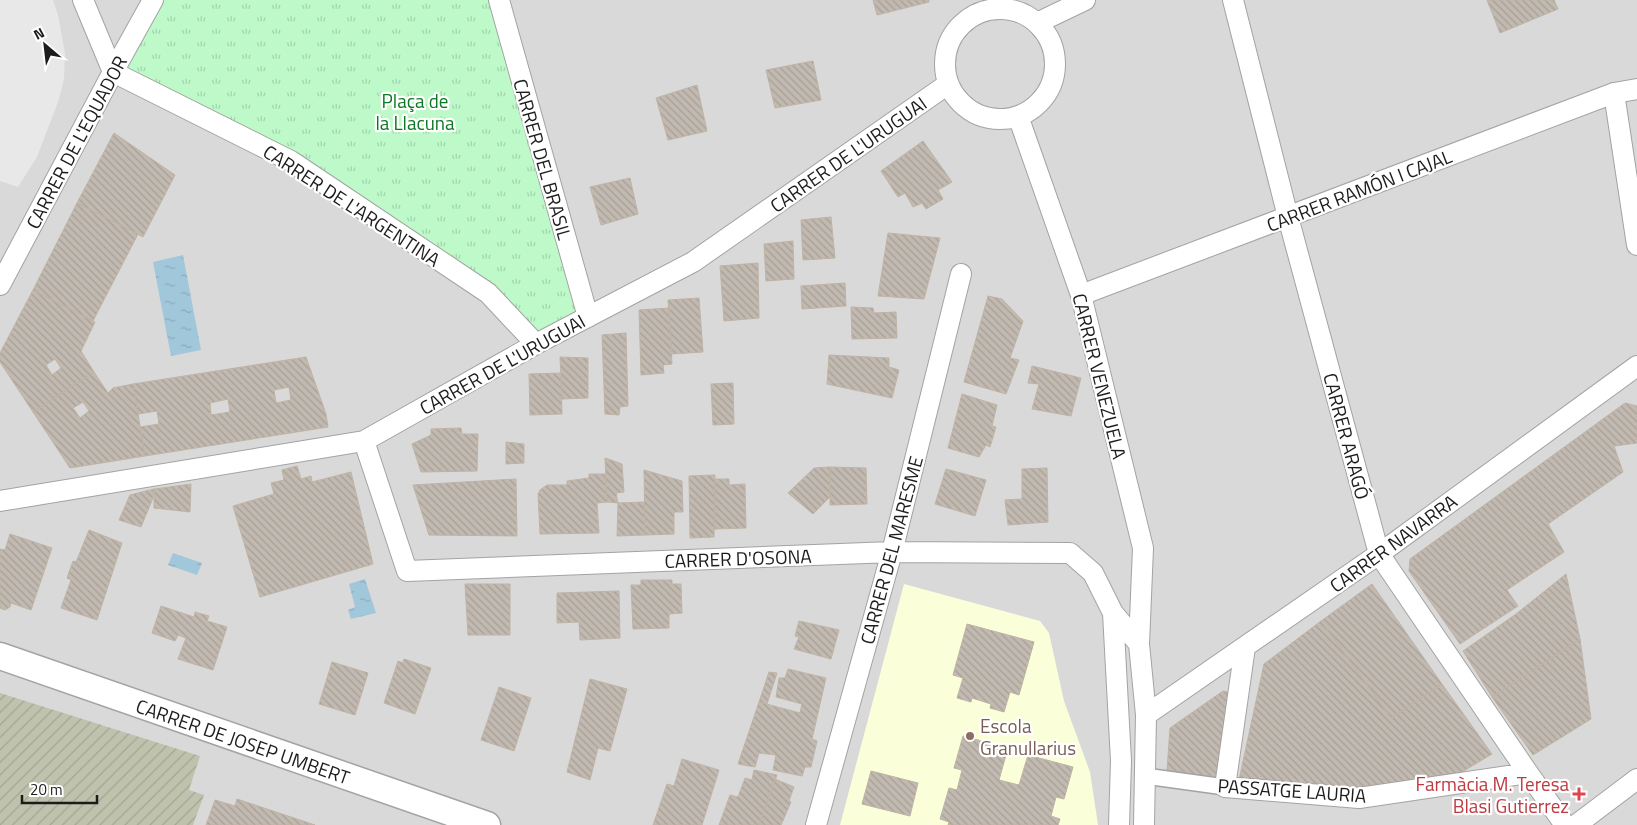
<svg xmlns="http://www.w3.org/2000/svg" width="1637" height="825" font-family="'Titillium Web',sans-serif">
<defs>
<pattern id="construction-furrows" width="10" height="10" patternUnits="userSpaceOnUse" patternTransform="scale(1.25)"><rect width="10" height="10" fill="#bfc2ad"/><path d="M-1 1l2-2M0 10L10 0M9 11l2-2" fill="none" stroke="#a4a694"/></pattern>
<pattern id="park-tufts" width="24" height="20" patternUnits="userSpaceOnUse" patternTransform="scale(1.25)"><rect width="24" height="20" fill="#bdf9c9"/><path d="M3 7l-1-3M5 7V3M7 7l1-3M15 17l-1-3M17 17v-4M19 17l1-3" fill="none" stroke="#a2d5ac"/></pattern>
<pattern id="water-ripples" width="26" height="14" patternUnits="userSpaceOnUse" patternTransform="scale(1.25)"><rect width="26" height="14" fill="#a1c7db"/><path d="M2 4q2-2 4 0t4 0M15 11q2-2 4 0t4 0" fill="none" stroke="#8aaabb"/></pattern>
<pattern id="building-back-hatch" width="6" height="6" patternUnits="userSpaceOnUse" patternTransform="scale(1.25)"><rect width="6" height="6" fill="#c2bab1"/><path d="M-1 5l2 2M0 0l6 6M5-1l2 2" fill="none" stroke="#a69f98"/></pattern>
</defs>
<rect width="100%" height="100%" fill="#edebe1"/>
<path fill="#dad9d9" d="M0 0H1637V825H0Z"/>
<path fill="#faffd9" d="M904 584 1040 621 1049 633 1064 701 1090 772 1098 825H840Z"/>
<path fill="url(#construction-furrows)" d="M0 693 200 756 189 790 204 795 193 825H0Z"/>
<path fill="url(#park-tufts)" d="M153 0H499L588 317 536 344 488 293 291 161 113 72Z"/>
<path fill="#e8e8e8" d="M0 0H53L58 15 65 53 64 79 58 102 37 157 18 187 0 181Z"/>
<path fill="url(#water-ripples)" d="M183 255 201 350 171 356 153 262Z
M173 553 202 563 197 575 168 565Z
M365 579 376 613 351 619 348 610 355 607 349 584Z"/>
<path fill="url(#building-back-hatch)" stroke="#bfb3a4" fill-rule="evenodd" d="M873 0H929V2L877 15Z
M1487 0H1554L1558 9 1500 33Z
M813 61 821 100 775 108 766 70Z
M697 85 707 131 668 140 656 98Z
M114 133 175 175 143 237 77 203Z
M923 141 952 182 938 190 943 199 926 209 922 203 913 207 905 193 898 197 881 171Z
M630 178 638 214 601 225 590 187Z
M77 203 138 234 93 321 33 290Z
M831 217 835 258 803 260 801 220Z
M888 233 940 238 924 299 878 296Z
M793 241 794 279 766 281 764 244Z
M758 263 759 318 724 321 720 266Z
M845 283 846 306 802 309 801 286Z
M33 290 95 322 81 351 94 372 33 412 0 362V353ZM55 359 61 368 52 375 46 365Z
M988 296 1002 299 1023 321 1010 358 1019 360 1006 394 964 382Z
M699 298 703 352 672 354 668 300Z
M851 307 873 308 874 313 896 312 897 338 852 339Z
M669 308 672 364 663 365 664 373 641 375 639 310Z
M626 333 628 406 620 407 619 415 605 414 602 335Z
M829 355 889 358V367L899 370 892 398 827 384Z
M306 357 326 414 328 427 145 456 140 427 159 424 157 411 138 414 133 384ZM289 387 291 400 276 403 274 390ZM228 399 230 412 211 415 210 403Z
M560 357 588 358V398L562 399Z
M1032 366 1081 378 1071 416 1032 409 1039 384 1028 383Z
M94 372 108 393 113 388 133 384 145 456 70 468 33 412ZM83 402 89 411 80 418 73 408Z
M561 373 562 414 530 415 529 374Z
M733 383 734 424 713 425 711 384Z
M962 394 997 405 992 426 996 427 990 447 986 445 979 457 948 448Z
M1625 403 1637 406V443L1614 446 1623 472 1548 524 1564 552 1507 590 1518 606 1460 644 1409 571 1410 559Z
M461 428 462 434H478L477 471 421 472 412 444 431 435V429Z
M506 442 524 444V463L506 464Z
M605 458 622 464 624 492 616 493 618 503 607 502Z
M297 466 301 479 311 476 312 482 351 472 373 564 260 597 233 506 274 494 271 483 284 480 282 470Z
M830 467 866 468 867 504 830 505Z
M830 467V497L813 514 788 493 814 468Z
M1047 468 1048 522 1008 525 1005 500 1022 499V469Z
M946 469 986 480 975 516 935 504Z
M644 470 682 481 683 512H674V534L645 535Z
M589 474H605L607 502 597 503 599 533 540 534 538 494 540 490 547 485H567V481L589 478Z
M715 475 714 537 690 538 689 476Z
M516 479 517 536 429 535 413 485Z
M715 479H729V485L745 484 746 528 714 529Z
M191 484 190 512 154 508V489Z
M154 489 153 498 141 527 119 520 130 495Z
M644 502 645 535 617 536 618 503Z
M89 530 122 543 97 620 61 608 71 580 67 578 73 561 76 562Z
M10 534 52 548 31 610 11 603 10 607 5 610 0 608V549L5 550Z
M1566 574 1580 639 1492 697 1463 651 1516 614Z
M641 580H672V584H681L682 613 669 614V628L633 629 631 585H641Z
M465 584H510V635H468Z
M1372 584 1442 684 1391 718 1321 621Z
M619 591 620 638 580 640 579 622 557 623V593Z
M161 606 194 617 195 612 209 616 207 621 227 627 213 670 178 659 186 638 178 635 175 641 152 633Z
M799 621 839 630 831 659 794 649 799 637 795 636Z
M1321 621 1391 718 1442 684 1492 754 1462 772 1355 791 1239 780 1264 664Z
M967 624 1034 642 1019 695 1010 692 1004 712 990 708 991 704 972 698 971 702 957 698 963 678 953 675Z
M1580 639 1591 719 1533 755 1492 697Z
M404 659 431 668 415 714 384 703 398 661 403 663Z
M332 662 368 673 355 715 319 704Z
M788 669 826 678 812 739 817 741 811 767H805L802 776 773 770 776 755 759 753 755 767 738 764 759 702 800 713 802 704 776 697 779 678H785Z
M769 672 777 673 767 704 759 702Z
M590 679 627 689 610 751 598 748 590 780 567 772Z
M499 687 531 698 514 751 481 740Z
M1223 691 1231 693 1217 778 1167 770 1170 728Z
M963 736 1008 748 999 780 1019 785 1028 755 1073 767 1064 799 1056 797 1051 816 1060 819 1058 825H948L949 822 940 819 949 788 957 790 962 770 954 768Z
M682 759 719 770 702 825H653L667 784 674 786Z
M754 770 777 775 759 825H719L730 795 738 797 745 778 752 780Z
M871 771 918 783 910 816 862 804Z
M775 779 794 787 789 801 791 802 781 825H759Z
M237 799 315 825H206L215 800 235 806Z"/>
<g fill="none" stroke-linecap="round" stroke-linejoin="round">
<g stroke="#a3a3a3" stroke-width="18">
<path id="pedestrian" d="M1145 776 1225 787"/>
</g>
<g stroke="#a3a3a3" stroke-width="22">
<path id="minor" d="M83 0 113 72 291 161 488 293 536 344
M499 0 588 317
M1233 0 1288 217 1379 554 1528 773 1565 825
M945 64a55 55 0 1 1 110 0a55 55 0 1 1-110 0Z
M1037 23 1085 0
M1614 93 1637 245
M1018 116 1081 295 1143 548 1139 644 1146 715 1144 825
M0 285 113 72 153 0
M1081 295 1614 93 1637 89
M364 441 407 571 892 552 1070 553 1093 573 1113 613 1139 644
M0 501 364 441 536 344 693 262 948 84
M1113 613 1121 761 1119 825
M1245 647 1225 787 1359 798 1528 773
M1146 715 1379 554 1637 366
M816 825 892 552 961 274
M1576 825 1637 779"/>
</g>
<g stroke="#a3a3a3" stroke-width="29">
<path id="tertiary" d="M0 656 487 825"/>
</g>
<use href="#pedestrian" stroke="#fff" stroke-width="15"/>
<use href="#minor" stroke="#fff" stroke-width="20"/>
<use href="#tertiary" stroke="#fff" stroke-width="26"/>
</g>
<circle fill="#8d6e63" stroke="#fff" stroke-width="2" cx="970" cy="736" r="5"/>
<path fill="#e0444e" stroke="#fff" stroke-width="2" d="M1576.5 786.5h5v5h5v5h-5v5h-5v-5h-5v-5h5z"/>
<g text-anchor="middle" dominant-baseline="central" stroke-width="4.5" stroke-linejoin="round" paint-order="stroke">
<g font-size="19" fill="#0c7823" stroke="#fff">
<text x="415" y="100">Plaça de<tspan x="415" dy="22">la Llacuna</tspan></text>
</g>
<g font-size="19" fill="#1c1c1c" stroke="#fff">
<text transform="translate(76 142) rotate(-62)">CARRER DE L'EQUADOR</text>
<text transform="translate(848 154) rotate(-35)">CARRER DE L'URUGUAI</text>
<text transform="translate(543 159) rotate(74)">CARRER DEL BRASIL</text>
<text transform="translate(1359 190) rotate(-21)">CARRER RAMÓN I CAJAL</text>
<text transform="translate(352 205) rotate(33)">CARRER DE L'ARGENTINA</text>
<text transform="translate(502 364) rotate(-29)">CARRER DE L'URUGUAI</text>
<text transform="translate(1100 376) rotate(76)">CARRER VENEZUELA</text>
<text transform="translate(1347 436) rotate(75)">CARRER ARAGÓ</text>
<text transform="translate(1393 543) rotate(-36)">CARRER NAVARRA</text>
<text transform="translate(891 550) rotate(-75)">CARRER DEL MARESME</text>
<text transform="translate(738 558) rotate(-2)">CARRER D'OSONA</text>
<text transform="translate(243 741) rotate(19)">CARRER DE JOSEP UMBERT</text>
<text transform="translate(1292 790) rotate(4)">PASSATGE LAURIA</text>
</g>
<g font-size="19" fill="#785e54" stroke="#fff" text-anchor="start">
<text x="980" y="725">Escola<tspan x="980" dy="22">Granullarius</tspan></text>
</g>
<g font-size="19" fill="#be3a42" stroke="#fff" text-anchor="end">
<text x="1569" y="783">Farmàcia M. Teresa<tspan x="1569" dy="22">Blasi Gutierrez</tspan></text>
</g>
</g>
<g transform="translate(45 45) rotate(332)" stroke="#ffffff" stroke-width="4" paint-order="stroke">
<path d="M0-4L9 19L0 12L-9 19Z" fill="#1c1c1c"/>
<text y="-8" font-size="14" font-weight="bold" text-anchor="middle" fill="#1c1c1c">N</text>
</g>
<path d="M22 795v8h75v-8" fill="none" stroke="#1c1c1c" stroke-width="2.5"/>
<text x="30" y="795" font-size="15" fill="#1c1c1c" stroke="#ffffff" stroke-width="4" paint-order="stroke">20 m</text>
</svg>
